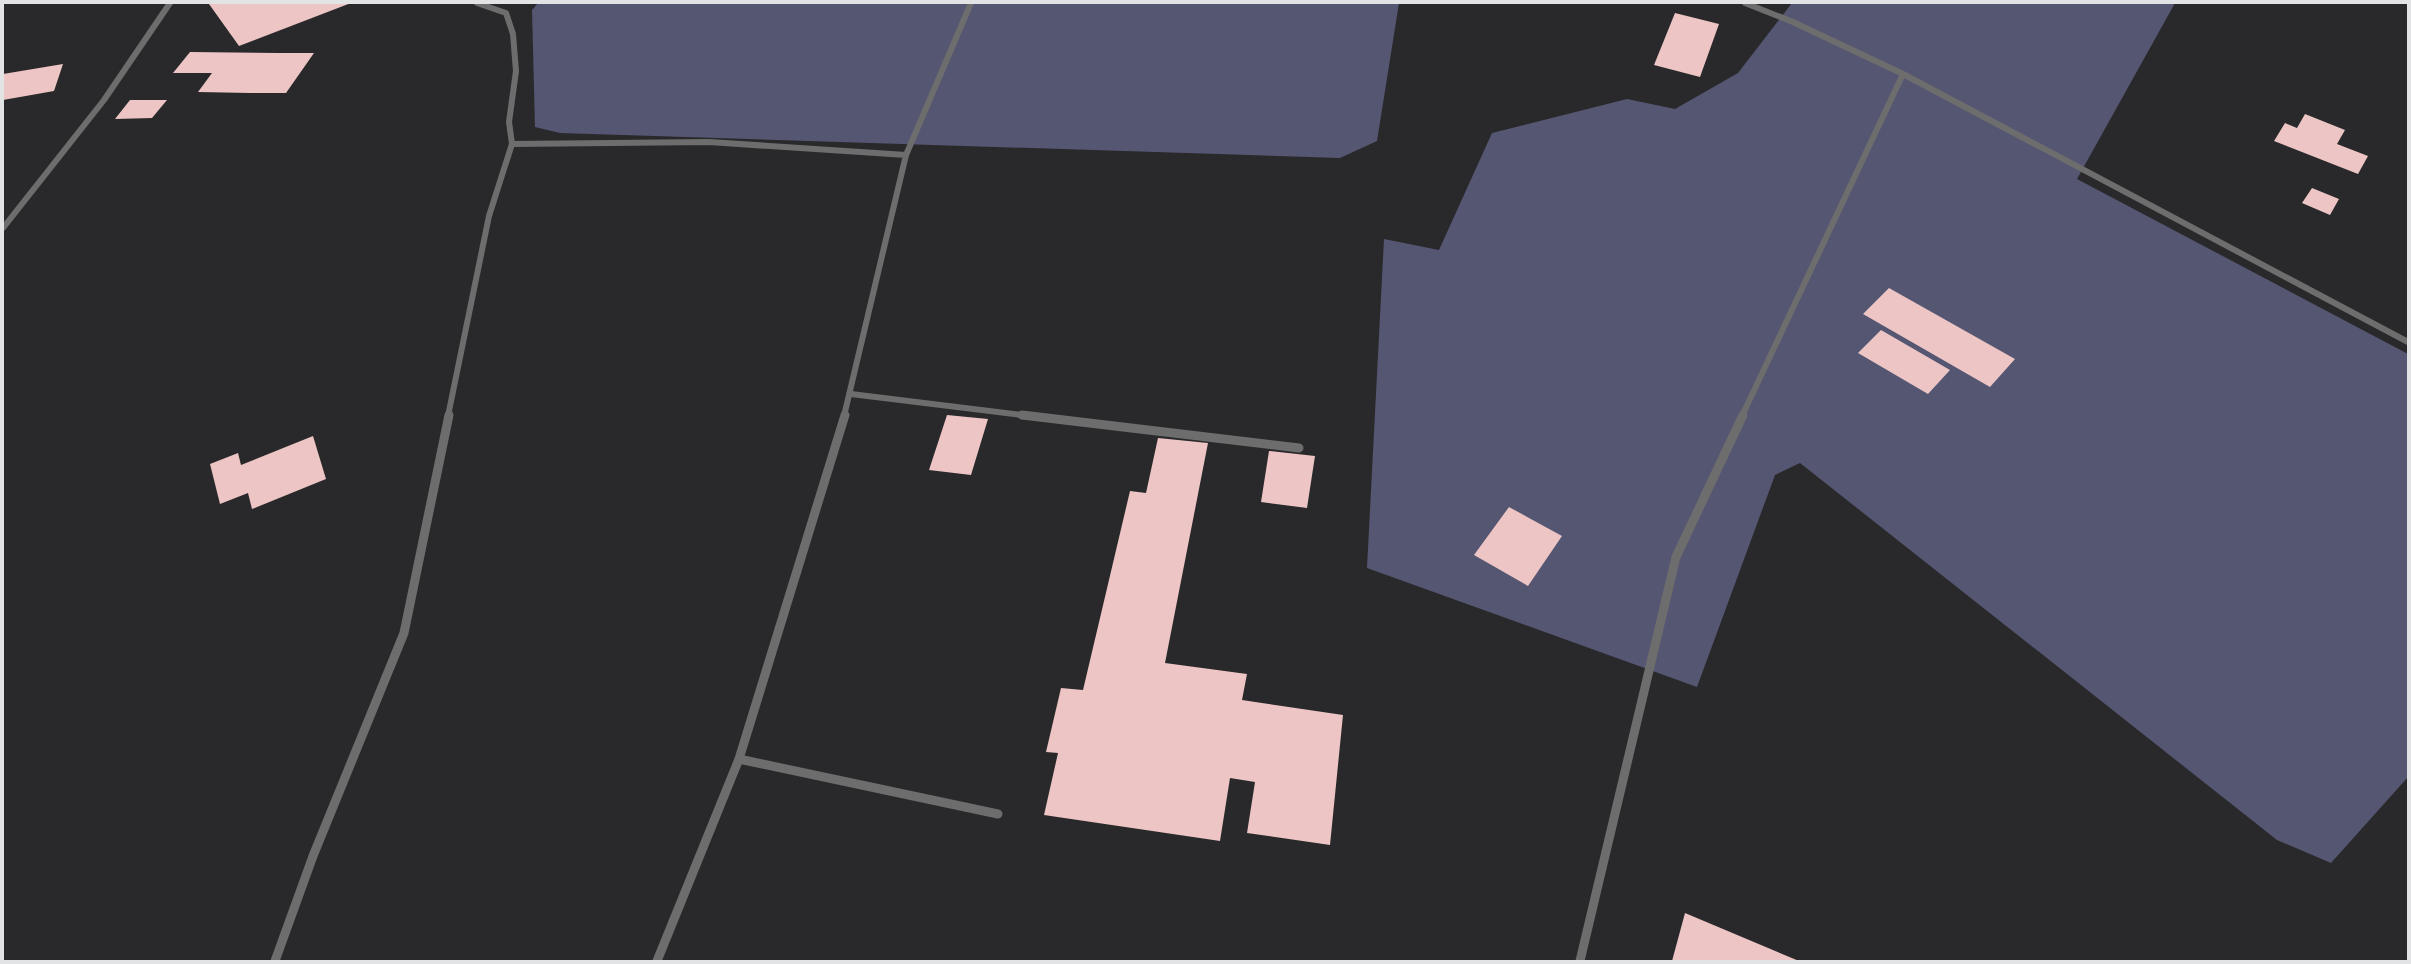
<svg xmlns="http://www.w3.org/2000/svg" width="2411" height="964" font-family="'Crimson Pro',serif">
<rect width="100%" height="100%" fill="#29292b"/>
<path fill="#555672" d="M538 3H1399L1377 141 1340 158 560 133 535 127 532 10Z
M1792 3H2175L2077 179 2408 354V777L2331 863 2277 840 1800 463 1775 475 1697 687 1367 568 1384 239 1439 250 1492 133 1627 99 1675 109 1738 73Z"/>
<path fill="#ecc5c4" d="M211 3H351L239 46 209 4Z
M1675 13 1719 24 1700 77 1654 65Z
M190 52 279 53H314L286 93H250L198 92 212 73H173Z
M63 64 54 91 3 100V74Z
M130 100H167L152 118 115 119Z
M2305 114 2345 130 2337 144 2368 156 2358 174 2274 141 2285 123 2297 128Z
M2312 188 2339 199 2330 215 2302 203Z
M1889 288 2015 359 1990 387 1863 314Z
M1881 330 1950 370 1928 394 1858 353Z
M947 415 988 419 971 475 929 470Z
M313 436 326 479 252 509 248 493 220 504 210 464 238 453 241 465Z
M1158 438 1208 443 1165 663 1247 674 1242 700 1343 715 1330 845 1247 833 1255 782 1230 778 1220 841 1044 815 1058 753 1046 752 1061 688 1083 690 1130 491 1146 493Z
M1269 451 1315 456 1307 508 1261 502Z
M1509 507 1562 536 1528 586 1474 555Z
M1685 913 1799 961H1672Z"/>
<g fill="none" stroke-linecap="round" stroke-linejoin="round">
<path stroke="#6e6d6d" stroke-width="6" d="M906 155 971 3"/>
<path stroke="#6e6d6d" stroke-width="6" d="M477 3 506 13 513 34 516 71 509 122 512 144 709 142 906 155 844 416
M1745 3 1793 22 1903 74 2408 342
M3 228 104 100 170 3
M851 394 1031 416
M448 416 489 216 512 144
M1742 416 1903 74"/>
<path stroke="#6e6d6d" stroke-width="9" d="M1022 415 1299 448
M739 759 998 814
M275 961 313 856 404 633 449 415
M657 961 739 759 845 415
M1580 961 1676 557 1743 415"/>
</g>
<rect width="2411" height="964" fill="none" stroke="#e2e3e4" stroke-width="8"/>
</svg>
